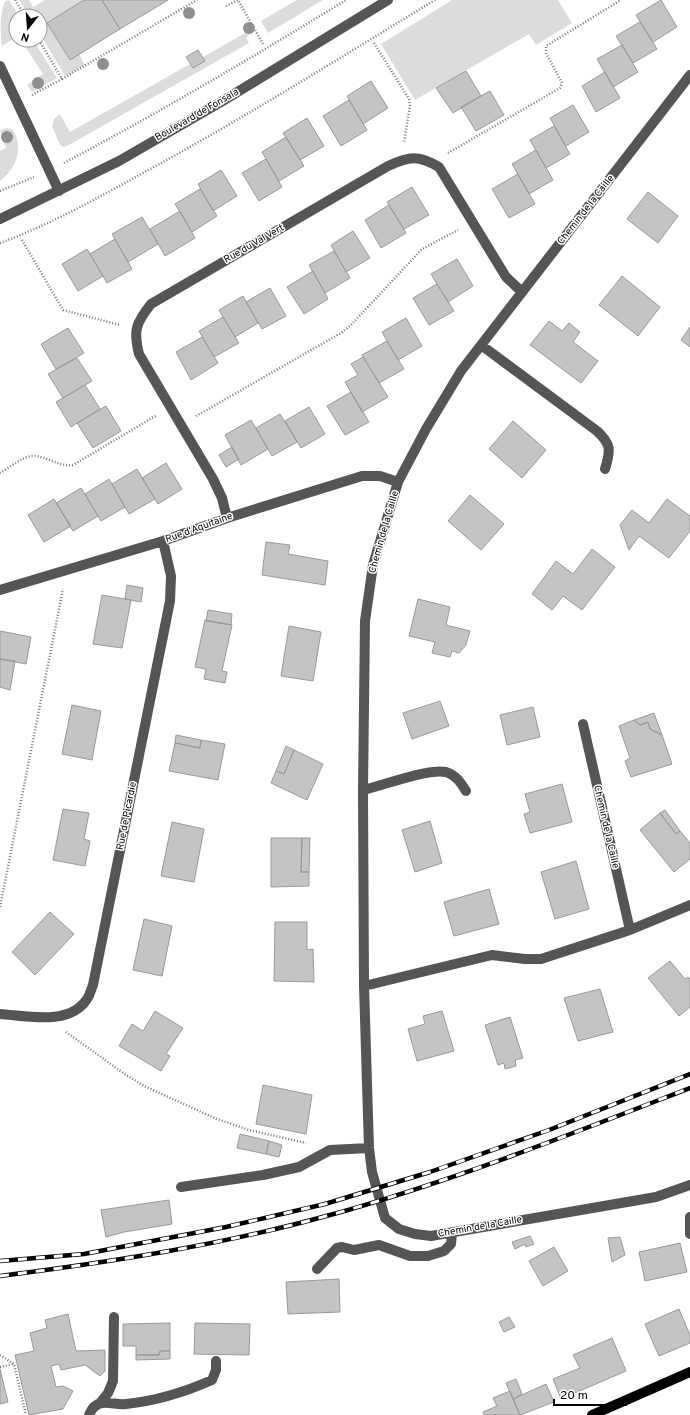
<svg xmlns="http://www.w3.org/2000/svg" width="690" height="1415" font-family="Overpass,sans-serif">
<rect width="100%" height="100%" fill="#fff"/>
<path fill="#dcdcdc" d="M9 0 19 16H16V37L2 46C0 33 0 13 5 1Z
M19 0H29L33 7 45 0H84L47 23 69 59 79 54 85 65 65 76 40 34V16H29Z
M297 0H323L268 33 261 21Z
M452 0H558L572 23 536 45 529 34 415 100 381 44Z
M247 32 249 35 246 38 249 43 67 146 63 147 60 145 52 126 54 119 60 114 70 132 190 64 193 68 205 61 203 57Z
M21 40H33L57 78 32 92 27 85 43 74Z
M6 128 12 129C25 147 16 169 0 181V151L6 148 0 130Z"/>
<path fill="#c4c4c4" stroke="#999" d="M84 0H102L120 29 70 60 47 23Z
M102 0H168L120 29Z
M661 0 677 27 653 42 636 15Z
M640 22 657 49 633 63 616 36Z
M622 45 638 72 613 87 597 59Z
M198 50 205 61 193 68 186 57Z
M466 71 481 96 453 113 436 88Z
M605 72 620 98 596 112 582 86Z
M371 81 388 108 363 124 347 96Z
M490 91 504 115 476 131 461 107Z
M349 100 367 130 341 146 323 116Z
M573 105 589 132 566 146 550 118Z
M307 118 324 146 300 160 283 133Z
M554 126 570 154 546 168 530 140Z
M286 137 304 166 279 181 262 152Z
M536 150 553 180 529 194 512 164Z
M266 159 282 187 259 201 242 173Z
M221 170 237 196 213 211 198 184Z
M518 174 535 204 509 218 492 189Z
M412 187 429 215 404 229 387 202Z
M200 189 217 216 192 232 175 204Z
M648 192 678 216 658 243 627 219Z
M389 205 406 233 381 248 365 220Z
M180 211 195 238 165 256 150 229Z
M142 217 158 244 128 262 112 234Z
M353 231 370 258 346 272 331 245Z
M115 239 132 269 107 283 90 254Z
M87 249 103 276 78 291 62 264Z
M334 251 350 278 325 293 309 265Z
M457 259 473 286 448 302 431 274Z
M313 271 328 299 304 314 287 287Z
M622 276 660 307 638 336 599 305Z
M437 284 454 311 429 325 413 298Z
M270 288 286 316 262 329 246 302Z
M243 296 258 323 235 337 219 310Z
M223 317 239 343 214 357 199 331Z
M406 318 422 346 398 360 382 332Z
M549 321 562 331 569 323 580 332 573 342 598 361 581 383 530 345Z
M690 327V347L681 340Z
M68 328 84 353 56 369 41 344Z
M202 337 218 363 191 380 176 352Z
M387 341 404 369 379 383 362 355Z
M363 357 388 397 362 412 345 382 358 375 351 364Z
M77 358 92 381 63 398 48 374Z
M85 385 100 409 71 427 56 402Z
M351 392 369 422 345 435 327 406Z
M106 406 121 431 93 448 77 423Z
M309 407 325 434 301 448 285 421Z
M280 414 297 442 272 456 256 428Z
M251 420 268 449 241 465 225 435Z
M513 421 546 450 522 478 489 449Z
M232 447 239 459 226 467 219 455Z
M166 463 182 489 158 504 142 478Z
M137 469 155 499 129 514 112 484Z
M109 479 125 507 101 521 85 494Z
M81 488 98 516 73 531 56 503Z
M470 495 504 524 481 550 448 521Z
M54 499 71 526 44 542 28 515Z
M667 499 690 516V531L669 558 639 536 629 550 620 525 632 510 649 523Z
M266 542 290 545 288 554 328 561 325 585 262 575Z
M592 549 615 567 582 610 563 596 552 610 532 594 556 561 573 574Z
M127 585 143 588 141 602 125 599Z
M102 595 131 600 122 648 93 644Z
M418 599 450 607 446 625 470 631 466 645 459 653 452 651 450 657 432 653 435 642 409 636Z
M208 610 232 614 231 625 206 621Z
M205 620 232 625 222 671 227 672 225 683 204 679 206 669 195 667Z
M289 626 321 632 313 681 281 676Z
M0 631 31 637 26 664 0 659Z
M0 659 15 661 10 690 0 687Z
M440 701 449 726 412 739 403 713Z
M72 705 101 711 92 760 62 754Z
M533 707 540 737 507 745 500 715Z
M654 713 662 735 650 729 648 722 640 725 634 720Z
M634 720 640 725 648 722 650 729 662 735 672 764 631 777 625 761 630 758 619 726Z
M176 735 201 740 200 748 175 743Z
M201 740 225 744 218 780 169 771 175 743 200 748Z
M286 746 294 750 284 774 276 771Z
M294 750 323 764 307 800 271 783 276 771 284 774Z
M562 784 572 822 530 833 524 814 530 812 525 794Z
M63 809 89 813 84 839 90 841 85 866 53 860Z
M665 810 680 831 676 834 660 813Z
M660 813 676 834 680 831 690 843V859L674 872 640 830Z
M430 821 442 863 415 872 402 830Z
M172 822 204 829 194 882 161 876Z
M271 838H302L301 872H309V886L271 887Z
M302 838H310L309 872H301Z
M576 861 589 909 555 919 541 872Z
M489 889 499 924 454 936 444 902Z
M50 912 74 934 35 975 12 952Z
M144 919 172 926 162 976 133 970Z
M275 922H307V950L313 949 314 982 274 981Z
M670 961 685 979 688 977 690 979V1007L679 1016 648 978Z
M600 989 613 1032 578 1041 564 998Z
M155 1011 183 1028 166 1054 170 1056 161 1071 119 1046 132 1024 143 1031Z
M442 1011 454 1051 417 1061 408 1029 425 1024 423 1016Z
M510 1017 523 1058 515 1060 516 1066 505 1069 504 1063 498 1065 485 1025Z
M263 1085 312 1095 306 1134 256 1124Z
M240 1134 269 1141 266 1154 237 1148Z
M269 1141 282 1145 279 1157 266 1154Z
M169 1200 172 1224 124 1232 106 1237 101 1210Z
M530 1236 534 1244 526 1247 525 1244 515 1249 512 1242Z
M620 1237 625 1255 612 1262 608 1238Z
M680 1243 687 1272 645 1281 639 1252Z
M554 1247 568 1271 543 1286 529 1261Z
M339 1279 340 1312 288 1314 286 1282Z
M679 1309 690 1335V1343L659 1356 645 1324Z
M68 1314 76 1351 105 1350V1371L100 1376 85 1365 61 1370 59 1364 51 1366 56 1387 63 1386 73 1391 63 1409 29 1415 15 1355 34 1351 30 1333 47 1328 45 1320Z
M509 1317 515 1327 504 1332 499 1322Z
M170 1323V1351H160L159 1355H136V1346H123V1324Z
M195 1323 250 1324 249 1355 194 1354Z
M612 1338 626 1371 561 1399 553 1379 580 1368 573 1355Z
M160 1351H170V1359L136 1360V1355H159Z
M0 1369 8 1402 0 1404Z
M516 1379 522 1394 513 1399 506 1383Z
M546 1384 554 1402 520 1415 513 1399Z
M510 1391 520 1415H484L483 1412 497 1406 493 1398Z"/>
<g fill="none" stroke-linecap="round" stroke-linejoin="round">
<path stroke="#777" stroke-width="2.5" stroke-dasharray="1 2" stroke-linecap="butt" d="M15 0 25 16
M226 6 238 0 263 44
M374 43 409 99 410 105 404 143
M62 79 197 0
M32 95 62 79 39 40
M448 153 560 88 562 83 546 53V46L621 0
M64 163C160 112 253 57 346 0
M0 191 34 177
M22 240 63 310 120 325
M0 243C49 225 96 199 141 174 241 120 338 59 435 0
M196 416 341 333 351 325 422 249 458 230
M0 473C9 468 23 456 33 456 47 456 59 467 73 465L157 415
M0 907 63 589
M66 1032 126 1075 146 1087 217 1119 249 1130 306 1143
M0 1355 14 1364 26 1415
M0 1367 13 1364"/>
<path stroke="#555" stroke-width="10" d="M0 66 59 191
M690 75 461 371 426 429 398 482 373 565 365 621 363 790 364 986 369 1148 372 1172 385 1218 399 1229 415 1234 431 1236 656 1197 690 1185
M0 219 119 161 221 102 388 0
M481 345 597 431C611 444 611 450 605 469
M227 518 222 498 213 479 139 354C133 330 136 323 151 304L388 166C410 156 418 155 439 167L506 277 522 292
M0 590 163 541 227 518 362 476H380L398 482
M583 724 630 930
M363 790C382 786 428 768 446 772 456 775 461 783 466 791
M364 986 492 955 525 959H541L630 930 690 905
M0 1014C27 1016 70 1026 87 999 90 995 91 989 93 985L170 601 171 576 163 541
M181 1187 263 1175 299 1167 330 1150 369 1148
M690 1217V1234
M317 1269 337 1248 342 1247 354 1250 379 1245 410 1256H428L444 1251 451 1244 452 1233
M100 1403 108 1393 113 1381 114 1317
M89 1415C91 1410 95 1404 102 1403 110 1402 118 1405 126 1404 155 1401 185 1392 212 1380L216 1370V1361"/>
<path stroke="#000" stroke-width="10" d="M592 1415 690 1372"/>
<g stroke="#000" stroke-width="4.5">
<path id="rail" d="M0 1261 84 1254 226 1227 325 1204 430 1172 549 1130 690 1074
M0 1276C111 1262 222 1245 330 1215 453 1181 571 1134 690 1088"/>
</g>
<use href="#rail" stroke="#fff" stroke-width="3" stroke-dasharray="9" stroke-linecap="butt"/>
</g>
<g fill="#8f8f8f">
<circle cx="189" cy="13" r="6"/>
<circle cx="249" cy="28" r="6"/>
<circle cx="103" cy="64" r="6"/>
<circle cx="38" cy="83" r="6"/>
<circle cx="7" cy="137" r="6"/>
</g>
<g text-anchor="middle" dominant-baseline="central" stroke-width="3" stroke-linejoin="round" paint-order="stroke">
<g font-size="10" fill="#000" stroke="#fff">
<text transform="translate(197 115) rotate(-30)">Boulevard de Fonsala</text>
<text transform="translate(586 210) rotate(-52)">Chemin de la Caille</text>
<text transform="translate(254 244) rotate(-30)">Rue du Val Vert</text>
<text transform="translate(199 528) rotate(-20)">Rue d'Aquitaine</text>
<text transform="translate(384 532) rotate(-74)">Chemin de la Caille</text>
<text transform="translate(127 816) rotate(-79)">Rue de Picardie</text>
<text transform="translate(606 827) rotate(77)">Chemin de la Caille</text>
<text transform="translate(480 1227) rotate(-10)">Chemin de la Caille</text>
</g>
</g>
<g transform="translate(28 28) rotate(197)"><circle r="19" fill="#ffffff" stroke="#999999"/>
<path d="M0-3L7 15L0 10L-7 15Z" fill="#000000"/>
<text y="-6" font-size="11" font-weight="bold" text-anchor="middle" fill="#000000">N</text>
</g>
<path d="M554 1399v6h72v-6" fill="none" stroke="#000000" stroke-width="2"/>
<text x="560" y="1399" font-size="12" fill="#000000" stroke="#ffffff" stroke-width="3" paint-order="stroke">20 m</text>
</svg>
